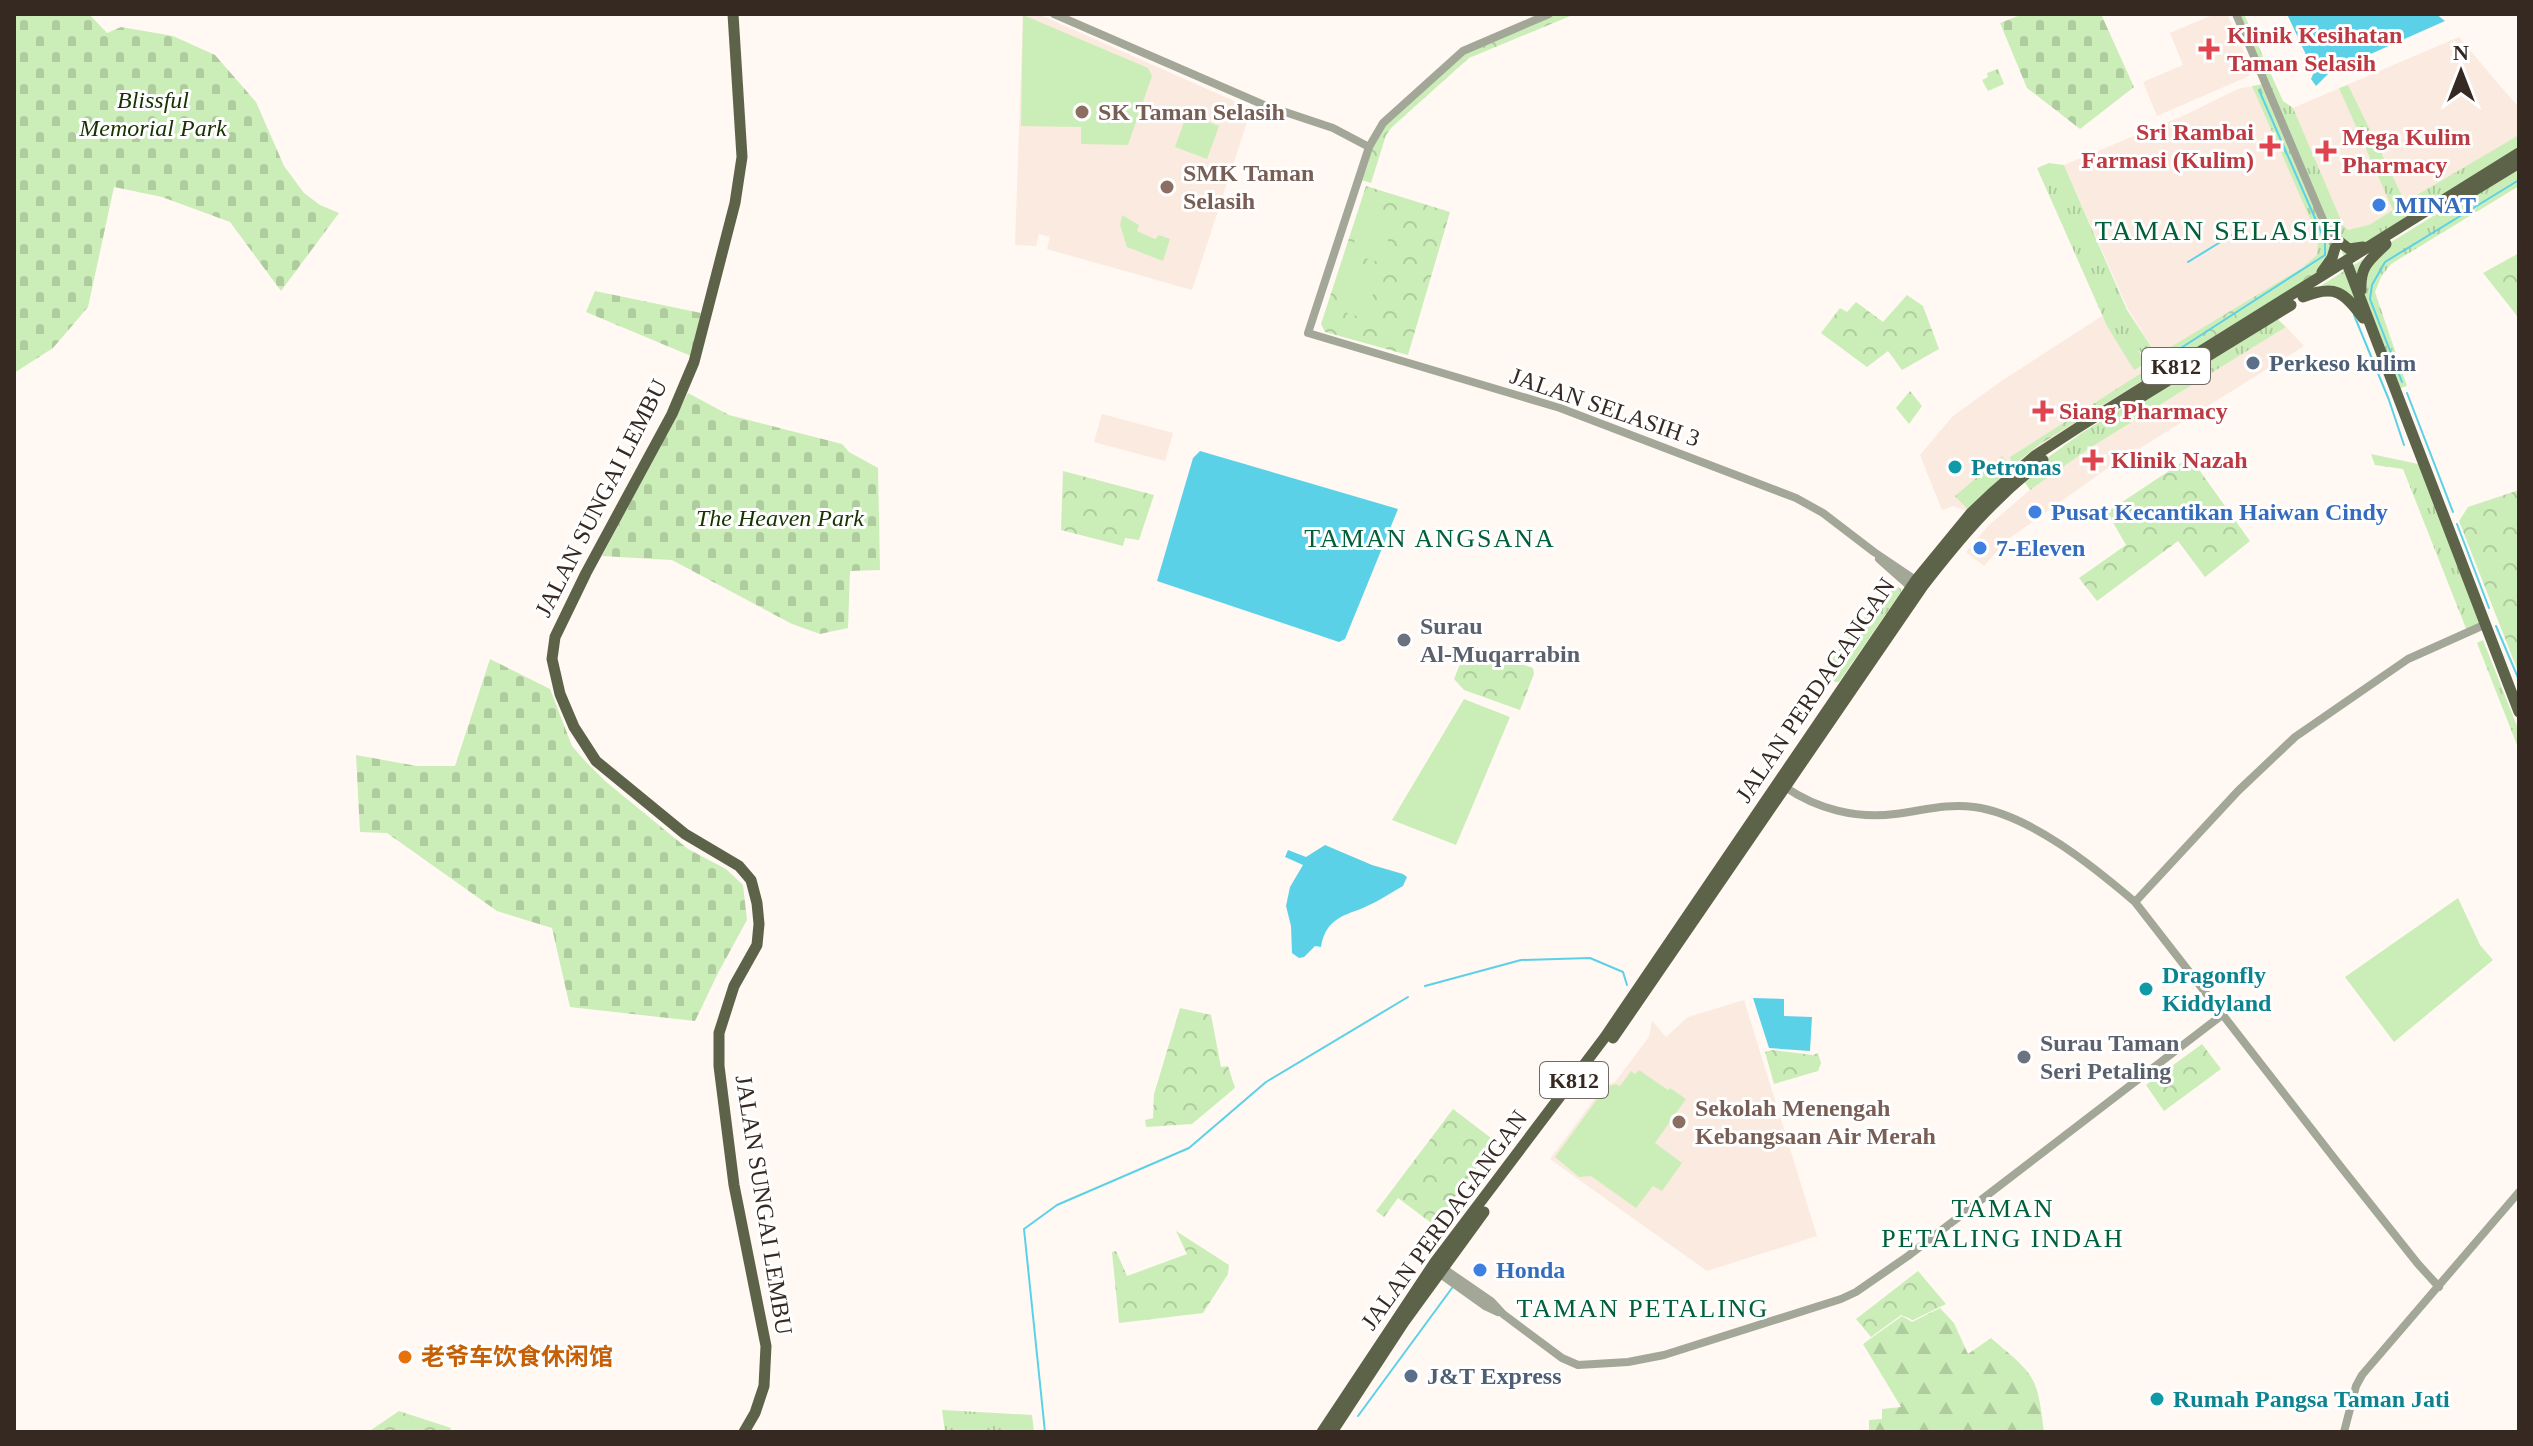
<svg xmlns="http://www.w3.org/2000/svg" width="2533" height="1446" font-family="'Times New Roman','Noto Sans SC',serif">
<defs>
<pattern id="grass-tufts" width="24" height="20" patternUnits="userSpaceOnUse" patternTransform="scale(2)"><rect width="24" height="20" fill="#cbeeb8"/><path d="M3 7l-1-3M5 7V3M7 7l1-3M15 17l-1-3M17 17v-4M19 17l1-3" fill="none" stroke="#afcc9e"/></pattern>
<pattern id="forest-firs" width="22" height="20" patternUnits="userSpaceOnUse" patternTransform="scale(2)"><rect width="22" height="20" fill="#cbeeb8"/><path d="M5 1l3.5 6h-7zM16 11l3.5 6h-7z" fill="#afcc9e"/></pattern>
<pattern id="cemetery-stones" width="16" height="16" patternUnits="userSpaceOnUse" patternTransform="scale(2)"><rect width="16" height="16" fill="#cbeeb8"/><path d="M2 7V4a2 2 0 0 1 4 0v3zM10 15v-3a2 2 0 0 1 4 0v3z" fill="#afcc9e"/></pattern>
<pattern id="park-crowns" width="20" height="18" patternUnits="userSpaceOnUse" patternTransform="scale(2)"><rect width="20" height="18" fill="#cbeeb8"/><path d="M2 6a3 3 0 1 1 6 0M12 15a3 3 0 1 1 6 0" fill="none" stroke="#afcc9e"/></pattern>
</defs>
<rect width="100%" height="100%" fill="#fff8f3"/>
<path fill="#fbeadf" d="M1023 14H1038L1243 105 1249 116 1192 290 1047 249 1050 237 1039 234 1036 246 1015 245Z
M2215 14H2227L2252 70 2249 76 2157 116 2143 82 2183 65 2170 33Z
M2459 37 2500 86 2517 105 2519 104V153L2335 248 2158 357 2128 309 2064 165 2185 115 2238 89 2259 85 2279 114Z
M2102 316 2153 380 2079 427 1971 513 1953 506 1942 510 1920 455 1952 417 1964 408 2000 382Z
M2286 327 2304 346 2105 470 2007 540 1984 566 1966 552 1988 526 2030 490 2093 446Z
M1102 414 1173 433 1165 461 1094 442Z
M1744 1000 1817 1236 1707 1271 1550 1159 1604 1086 1615 1082 1649 1037 1652 1021 1666 1037 1688 1017Z"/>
<path fill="url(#grass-tufts)" d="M2236 14H2244L2283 101 2293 108 2343 225 2348 230 2369 225 2393 210 2339 88 2348 85 2405 202 2519 135V153L2346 261 2336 239 2329 234 2341 264 2304 266 2317 255 2318 237 2252 86 2264 84Z
M1998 69 2004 84 1988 91 1982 80 1988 77 1987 73Z
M2049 163 2064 165 2127 310 2158 357 2150 362 2139 350 2144 364 2134 370 2107 326 2037 168Z
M2519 163V186L2391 264 2381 277 2375 292 2407 386 2395 390 2349 268Z
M2344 271 2363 318 2336 292 2303 297Z
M2274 316 2286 327 2093 446 2030 490 2021 477 2083 432Z
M1910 391 1922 406 1909 424 1896 408Z
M2371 454 2423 465 2484 625 2467 631 2403 469 2375 465Z
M1891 582 1901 589V592L1839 682H1835L1821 674Z
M2483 640 2519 731V750L2477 643Z
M942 1410 1032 1415 1034 1432H945Z"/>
<path fill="url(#forest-firs)" d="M1940 1308 1954 1323 1968 1354 1991 1338C2035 1376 2037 1374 2044 1432H1869V1420L1882 1419V1409L1901 1407 1863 1344 1902 1316 1912 1322Z"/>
<path fill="url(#cemetery-stones)" d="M14 14H89L107 33 121 27 173 36 215 55 256 102 284 166 304 193 320 205 339 213 281 291 230 222 162 197 114 187 88 307 53 348 14 373Z
M2023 14H2101L2134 87 2080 129 2027 88 2000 23Z
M595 291 701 313 691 356 586 312Z
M688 393 729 415 842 444 849 452 878 468 880 570 850 571 848 628 820 634 792 624 672 560 602 556Z
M490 659 550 689 572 746 585 761 605 781 688 849 726 869 743 885 747 920 718 973 695 1021 570 1007 552 928 497 911 387 833 360 832 356 755 417 766H455Z"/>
<path fill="url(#park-crowns)" d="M1549 14H1575L1469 58 1392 127 1386 135 1371 183 1358 179 1377 133 1452 60Z
M1366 186 1450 212 1408 355 1325 332 1321 324Z
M2335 248 2327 266 2156 378 2146 362Z
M2519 253V316L2518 317 2483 273Z
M1907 295 1923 306 1939 349 1902 370 1888 351 1867 367 1821 333 1840 308 1847 312 1856 302 1883 322Z
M2143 372 2145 375 2143 380 2040 444 2016 463 2011 461 2010 457Z
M2002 456 2015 472 1971 513 1955 496Z
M2190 457 2250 541 2205 577 2178 541 2097 601 2079 578 2126 545 2107 512Z
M1063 471 1154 495 1139 540 1125 538 1123 546 1061 530Z
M2519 490V674L2459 521 2468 507Z
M1468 644 1533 668 1534 674 1520 710 1464 690 1454 679Z
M1180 1008 1211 1015 1221 1067 1228 1066 1235 1088 1192 1124 1146 1127 1145 1120 1153 1118 1154 1094Z
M2202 1044 2221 1069 2164 1111 2146 1085Z
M1773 1050 1813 1055 1818 1053 1821 1063 1818 1071 1774 1084 1765 1052Z
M1453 1109 1491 1138 1493 1146 1434 1225 1398 1198 1384 1217 1376 1211Z
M1176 1231 1229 1265 1228 1274 1203 1313 1119 1323 1112 1252 1116 1251 1127 1276 1187 1254Z
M1918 1271 1946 1304 1913 1320 1901 1315 1871 1337 1856 1319Z
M399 1411 451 1428 450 1432H368Z"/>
<path fill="#cbeeb8" d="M1023 15 1148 68 1152 76 1128 145 1081 144V127L1021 126Z
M1187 114 1219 126 1207 159 1175 147Z
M1365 204 1395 213 1382 263 1351 254Z
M1122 215 1139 225 1137 231 1155 239 1159 235 1170 239 1163 261 1127 247 1120 225Z
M1349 260 1380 269 1366 319 1335 309Z
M1464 699 1510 717 1456 845 1392 820Z
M2458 898 2480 945 2493 960 2394 1042 2345 977Z
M1639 1070 1668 1090 1670 1088 1686 1099 1655 1143 1682 1163 1662 1191 1653 1186 1636 1208 1591 1176 1579 1177 1555 1157 1606 1087 1616 1084 1620 1086 1631 1071 1635 1074Z"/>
<path fill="#5bd1e8" d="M2287 14H2436L2445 21 2330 72 2316 86 2311 79 2314 72Z
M1200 451 1398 509 1345 639 1339 642 1157 581 1193 458Z
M1325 845 1372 865 1403 874 1407 877 1403 886C1389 894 1374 904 1358 910 1338 917 1325 923 1321 947L1315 946 1304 957 1299 958 1292 953 1291 926 1286 906 1290 887 1303 865 1285 857 1288 850 1306 857Z
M1753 998 1784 999V1016L1812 1017 1810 1051 1769 1048Z"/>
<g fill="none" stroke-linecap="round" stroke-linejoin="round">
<path stroke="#5bd1e8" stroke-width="2" d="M2188 262 2240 230 2242 224 2240 221
M2354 315 2389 400 2404 445
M2167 357 2325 255V241L2259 90
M2402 382 2370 299 2372 285 2385 262 2519 180
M2407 393 2453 512
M2457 524 2489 608
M2496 626 2519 680
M1425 986 1521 960 1590 958 1623 972 1627 985
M1358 1416 1452 1288
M1045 1432 1024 1229 1057 1205 1189 1148 1266 1082 1408 997"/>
<path stroke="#a3a798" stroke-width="8" d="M1054 14 1264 105 1333 128 1369 147
M1549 14 1463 51 1383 123 1369 147 1308 333 1560 408 1796 498 1823 513 1874 552 1920 583
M2236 14 2335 248
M1879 559 1914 590
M1785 787C1817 809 1856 819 1895 814 1921 811 1947 803 1974 807 2029 814 2094 867 2135 902L2341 1167 2418 1264 2439 1287
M2135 902 2238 791 2295 737 2408 659 2484 625
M1440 1266 1491 1301 1503 1314 1562 1358 1578 1365 1628 1362 1664 1355 1841 1299 1856 1292 1908 1256 2222 1015
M1436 1271 1485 1306 1498 1312
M2344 1432 2356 1386 2362 1375 2519 1192"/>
<path stroke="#5d6349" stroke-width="11" d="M733 14 742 157 735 203 694 362 672 414 586 573 555 637 552 659 560 694 574 727 596 761 685 834 739 866 751 880 757 903 759 924 757 945 734 986 719 1033V1066L734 1185 766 1346 764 1386 755 1413 744 1432
M2465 196 2519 163
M2336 239 2349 249 2363 247
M2346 261 2519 712
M2322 272 2332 258 2335 248
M2361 290C2360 265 2370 260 2386 244
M2303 297C2335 284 2344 292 2363 318
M2128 405 2291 305
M1613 1038 1923 586C1961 537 1994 498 2043 460
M1322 1432 1435 1262 1605 1037 1916 580 1971 513 1991 494 2036 455 2079 427 2519 153
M1332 1432 1404 1322 1484 1212"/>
</g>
<g fill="#e0444e" stroke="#fff" stroke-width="3">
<path d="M2205 37h8v8h8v8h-8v8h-8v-8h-8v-8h8z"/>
<path d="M2266 134h8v8h8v8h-8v8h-8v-8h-8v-8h8z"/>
<path d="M2322 139h8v8h8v8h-8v8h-8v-8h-8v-8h8z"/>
<path d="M2039 399h8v8h8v8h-8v8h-8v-8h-8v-8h8z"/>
<path d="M2089 448h8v8h8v8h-8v8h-8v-8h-8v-8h8z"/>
</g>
<g fill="#8d6e63" stroke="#fff" stroke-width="3">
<circle cx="1082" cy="112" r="8"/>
<circle cx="1167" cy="187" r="8"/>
<circle cx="1679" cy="1122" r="8"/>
</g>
<g fill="#3f7fe0" stroke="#fff" stroke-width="3">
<circle cx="2379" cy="205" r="8"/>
<circle cx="2035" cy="512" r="8"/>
<circle cx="1980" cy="548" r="8"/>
<circle cx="1480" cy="1270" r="8"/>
</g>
<g fill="#5c6f8a" stroke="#fff" stroke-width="3">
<circle cx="2253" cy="363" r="8"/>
<circle cx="1411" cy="1376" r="8"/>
</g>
<g fill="#0f9aa8" stroke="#fff" stroke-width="3">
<circle cx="1955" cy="467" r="8"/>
<circle cx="2146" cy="989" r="8"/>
<circle cx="2157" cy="1399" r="8"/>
</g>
<g fill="#6b7280" stroke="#fff" stroke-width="3">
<circle cx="1404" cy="640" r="8"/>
<circle cx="2024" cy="1057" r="8"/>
</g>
<circle fill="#e8710a" stroke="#fff" stroke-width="3" cx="405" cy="1357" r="8"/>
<g text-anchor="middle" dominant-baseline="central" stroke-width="6" stroke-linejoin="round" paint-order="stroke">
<g fill="#fff" stroke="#726964" stroke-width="2">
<rect x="2142" y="348" width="68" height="36" rx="6"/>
<rect x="1540" y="1062" width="68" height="36" rx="6"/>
</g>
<g font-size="22" font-weight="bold" fill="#362921">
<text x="2176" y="366">K812</text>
<text x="1574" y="1080">K812</text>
</g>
<g font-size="24" font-weight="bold" fill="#be3a42" stroke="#fff" text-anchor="start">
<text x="2227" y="35">Klinik Kesihatan<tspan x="2227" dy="28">Taman Selasih</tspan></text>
<text x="2254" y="132" text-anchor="end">Sri Rambai<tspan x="2254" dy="28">Farmasi (Kulim)</tspan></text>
<text x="2342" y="137">Mega Kulim<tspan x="2342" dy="28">Pharmacy</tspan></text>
<text x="2059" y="411">Siang Pharmacy</text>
<text x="2111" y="460">Klinik Nazah</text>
</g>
<g font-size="24" font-style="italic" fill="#163300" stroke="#fff">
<text x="153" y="100">Blissful<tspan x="153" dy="28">Memorial Park</tspan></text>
<text x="780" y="518">The Heaven Park</text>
</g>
<g font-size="24" font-weight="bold" fill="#785e54" stroke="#fff" text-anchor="start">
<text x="1098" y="112">SK Taman Selasih</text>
<text x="1183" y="173">SMK Taman<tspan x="1183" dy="28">Selasih</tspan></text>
<text x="1695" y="1108">Sekolah Menengah<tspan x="1695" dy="28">Kebangsaan Air Merah</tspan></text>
</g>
<g font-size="24" font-weight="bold" fill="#366cbe" stroke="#fff" text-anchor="start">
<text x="2395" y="205">MINAT</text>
<text x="2051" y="512">Pusat Kecantikan Haiwan Cindy</text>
<text x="1996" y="548">7-Eleven</text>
<text x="1496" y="1270">Honda</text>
</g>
<g font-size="24" font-weight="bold" fill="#4e5e75" stroke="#fff" text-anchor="start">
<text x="2269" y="363">Perkeso kulim</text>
<text x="1427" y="1376">J&amp;T Express</text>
</g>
<g font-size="24" fill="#362921" stroke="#fff">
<text transform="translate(1605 407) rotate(19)">JALAN SELASIH 3</text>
<text transform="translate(601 498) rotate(-63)">JALAN SUNGAI LEMBU</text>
<text transform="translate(1815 690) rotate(-56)">JALAN PERDAGANGAN</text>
<text transform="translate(764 1205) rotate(81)">JALAN SUNGAI LEMBU</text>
<text transform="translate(1444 1220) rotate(-54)">JALAN PERDAGANGAN</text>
</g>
<g font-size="24" font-weight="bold" fill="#0d838f" stroke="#fff" text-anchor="start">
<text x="1971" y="467">Petronas</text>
<text x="2162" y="975">Dragonfly<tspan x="2162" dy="28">Kiddyland</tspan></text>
<text x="2173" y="1399">Rumah Pangsa Taman Jati</text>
</g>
<g font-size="24" font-weight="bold" fill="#5b616d" stroke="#fff" text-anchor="start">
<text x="1420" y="626">Surau<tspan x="1420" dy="28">Al-Muqarrabin</tspan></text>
<text x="2040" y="1043">Surau Taman<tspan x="2040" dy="28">Seri Petaling</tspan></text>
</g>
<g font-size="24" font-weight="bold" fill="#c56008" stroke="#fff" text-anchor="start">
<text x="421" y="1357">老爷车饮食休闲馆</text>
</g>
<g font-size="26" letter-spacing="2" fill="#015f39" stroke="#fff">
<text x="1430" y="538">TAMAN ANGSANA</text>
<text x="2003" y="1208">TAMAN<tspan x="2003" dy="30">PETALING INDAH</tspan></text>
<text x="1643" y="1308">TAMAN PETALING</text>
</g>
<g font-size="28" letter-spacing="2" fill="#015f39" stroke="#fff">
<text x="2219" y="230">TAMAN SELASIH</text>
</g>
</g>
<rect width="2533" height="1446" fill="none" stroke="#362921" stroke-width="32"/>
<g transform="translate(2461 72)" stroke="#ffffff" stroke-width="6" paint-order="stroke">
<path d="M0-6L14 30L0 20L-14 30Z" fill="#362921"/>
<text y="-12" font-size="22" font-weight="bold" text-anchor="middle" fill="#362921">N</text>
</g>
</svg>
